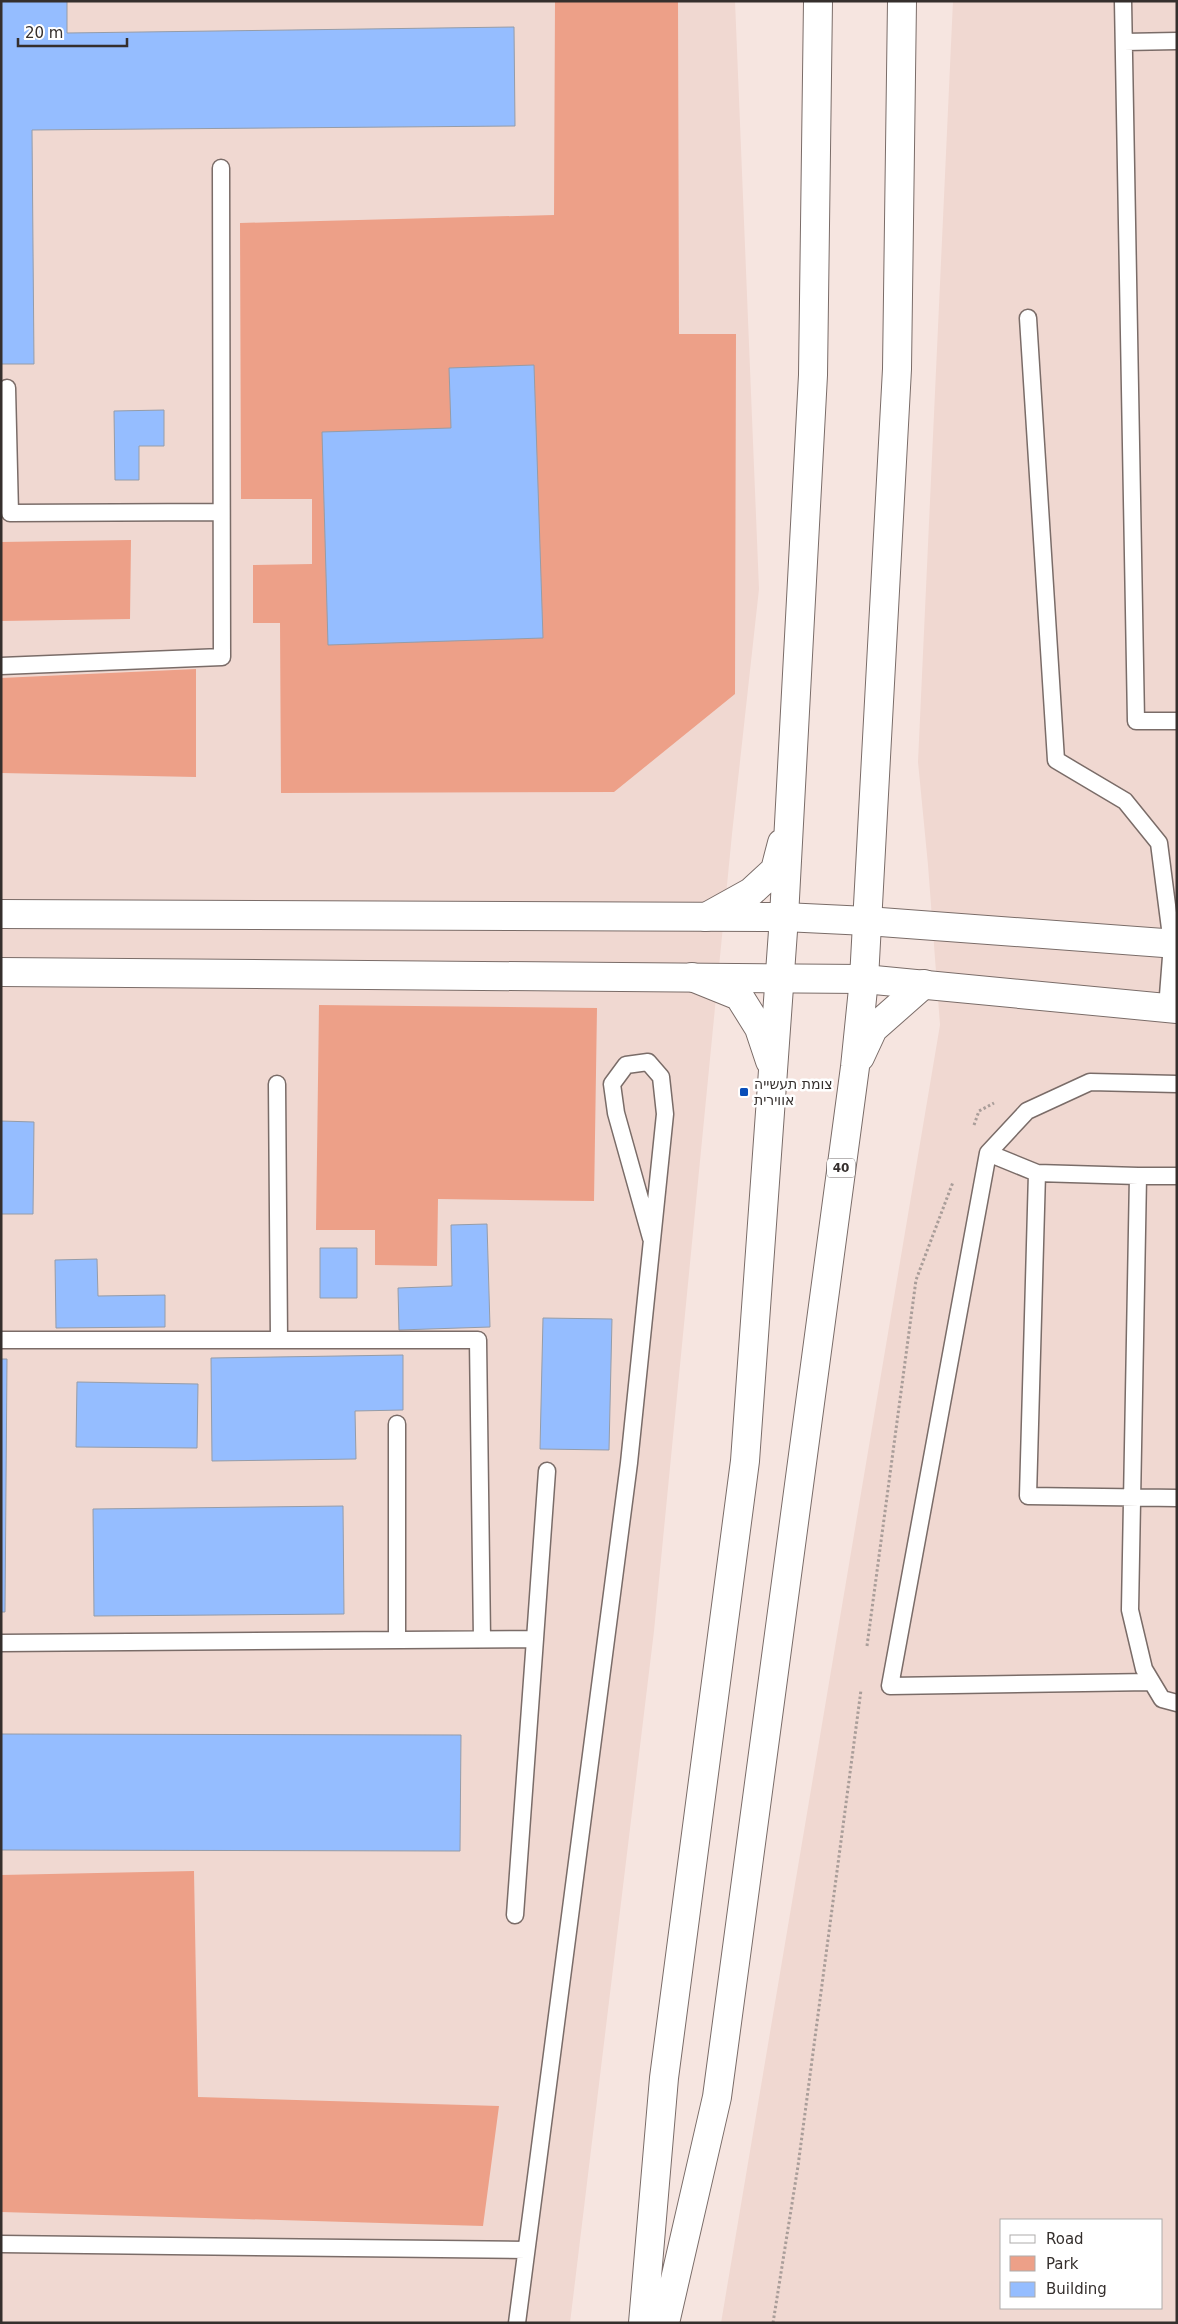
<svg xmlns="http://www.w3.org/2000/svg" width="1178" height="2324" font-family="'DejaVu Sans','Noto Sans Hebrew',sans-serif">
<rect width="100%" height="100%" fill="#f6e5e0"/>
<path fill="#f0d8d1" fill-rule="evenodd" d="M1 1H735L759 589 732 834 654 1631 570 2323H1Z
M953 1H1177V2323H721L940 1025 928 865 918 762ZM1002 2220H1162V2308H1002Z"/>
<path fill="#eda088" d="M555 1H678L679 334H736L735 694 614 792 281 793 280 623H253V565L312 564V499H241L240 223 554 215Z
M131 540 130 619 1 621V542Z
M196 669V777L1 773V678Z
M319 1005 597 1008 594 1201 438 1199 437 1266 375 1265V1230H316Z
M194 1871 198 2097 499 2106 483 2226 1 2212V1875Z"/>
<path fill="#95bdff" stroke="#959ca8" d="M1 1H67V33L514 27 515 126 32 130 34 364H1Z
M534 365 543 638 328 645 322 432 451 428 449 368Z
M164 410V446H139V480H115L114 411Z
M1 1121 34 1122 33 1214H1Z
M487 1224 490 1327 399 1330 398 1288 452 1286 451 1225Z
M320 1248H357V1298H320Z
M97 1259 98 1296 165 1295V1327L56 1328 55 1260Z
M543 1318 612 1319 609 1450 540 1449Z
M403 1355V1410L355 1411 356 1459 212 1461 211 1358Z
M1 1359H7L5 1612H1Z
M77 1382 198 1384 197 1448 76 1447Z
M343 1506 344 1614 94 1616 93 1509Z
M1 1734 461 1735 460 1851 1 1850Z"/>
<g fill="none" stroke-linecap="round" stroke-linejoin="round">
<g stroke="#7a6c68" stroke-width="19">
<path id="lane" d="M1123 1 1136 721H1177
M1124 42 1177 41
M1028 318 1056 760 1125 801 1159 843 1172 944 1167 1008
M7 388 10 513 221 512
M1 666 222 657 221 168
M277 1084 279 1340
M988 1153 1027 1111 1090 1082 1177 1084
M1037 1173 1138 1176
M1177 1176H1138L1130 1610 1144 1669 1162 1699 1177 1703
M1 1340H478L482 1639
M397 1424V1640
M1 1643 535 1639 547 1471
M1151 1682 890 1686 988 1153 1037 1173 1028 1496 1177 1498
M515 1915 535 1639
M1 2244 526 2250
M517 2323 629 1463 665 1114 661 1077 648 1062 626 1065 612 1084 616 1113 651 1238"/>
</g>
<g stroke="#7a6c68" stroke-width="30">
<path id="street" d="M1 914 784 917 867 921 1177 944
M1 972 864 979 1177 1009"/>
</g>
<g stroke="#7a6c68" stroke-width="30">
<path id="highway" d="M706 917 751 892 775 870 782 843
M692 977 739 996 759 1028 770 1061
M860 1057 873 1029 924 984
M643 2323 664 2078 745 1461 784 917 813 375 818 1
M665 2323 717 2097 855 1067 864 979 897 369 902 1"/>
</g>
<path stroke="#a99d99" stroke-width="3" stroke-dasharray="2.5 2.5" stroke-linecap="butt" d="M974 1125 979 1111 994 1103
M867 1646 916 1280 953 1182
M773 2323 798 2166 861 1690"/>
<use href="#lane" stroke="#fff" stroke-width="16"/>
<use href="#street" stroke="#fff" stroke-width="28"/>
<use href="#highway" stroke="#fff" stroke-width="28"/>
</g>
<rect fill="#0a4eb9" stroke="#fff" stroke-width="2" x="739" y="1087" width="10" height="10" rx="2.5"/>
<g text-anchor="middle" dominant-baseline="central" stroke-width="5" stroke-linejoin="round" paint-order="stroke">
<rect fill="#fff" stroke="#726d6c" stroke-width="1" x="827" y="1158.5" width="28" height="19" rx="4"/>
<g font-size="12" font-weight="bold" fill="#352f2d">
<text x="841" y="1168">40</text>
</g>
<g font-size="14" fill="#352f2d" stroke="#fff" text-anchor="start">
<text x="754" y="1084">צומת תעשייה<tspan x="754" dy="16">אווירית</tspan></text>
</g>
</g>
<rect width="1178" height="2324" fill="none" stroke="#352f2d" stroke-width="5"/>
<rect x="1000" y="2219" width="162" height="90" fill="#ffffff" stroke="#aeacab"/>
<rect x="1010" y="2235" width="25" height="8" fill="#ffffff" stroke="#aeacab"/>
<text x="1046" y="2244" font-size="15" fill="#352f2d">Road</text>
<rect x="1010" y="2256" width="25" height="15" fill="#eda088" stroke="#aeacab"/>
<text x="1046" y="2269" font-size="15" fill="#352f2d">Park</text>
<rect x="1010" y="2282" width="25" height="15" fill="#95bdff" stroke="#aeacab"/>
<text x="1046" y="2294" font-size="15" fill="#352f2d">Building</text>
<path d="M18 38v8h109v-8" fill="none" stroke="#352f2d" stroke-width="2.5"/>
<text x="25" y="38" font-size="15" fill="#352f2d" stroke="#ffffff" stroke-width="4" paint-order="stroke">20 m</text>
</svg>
